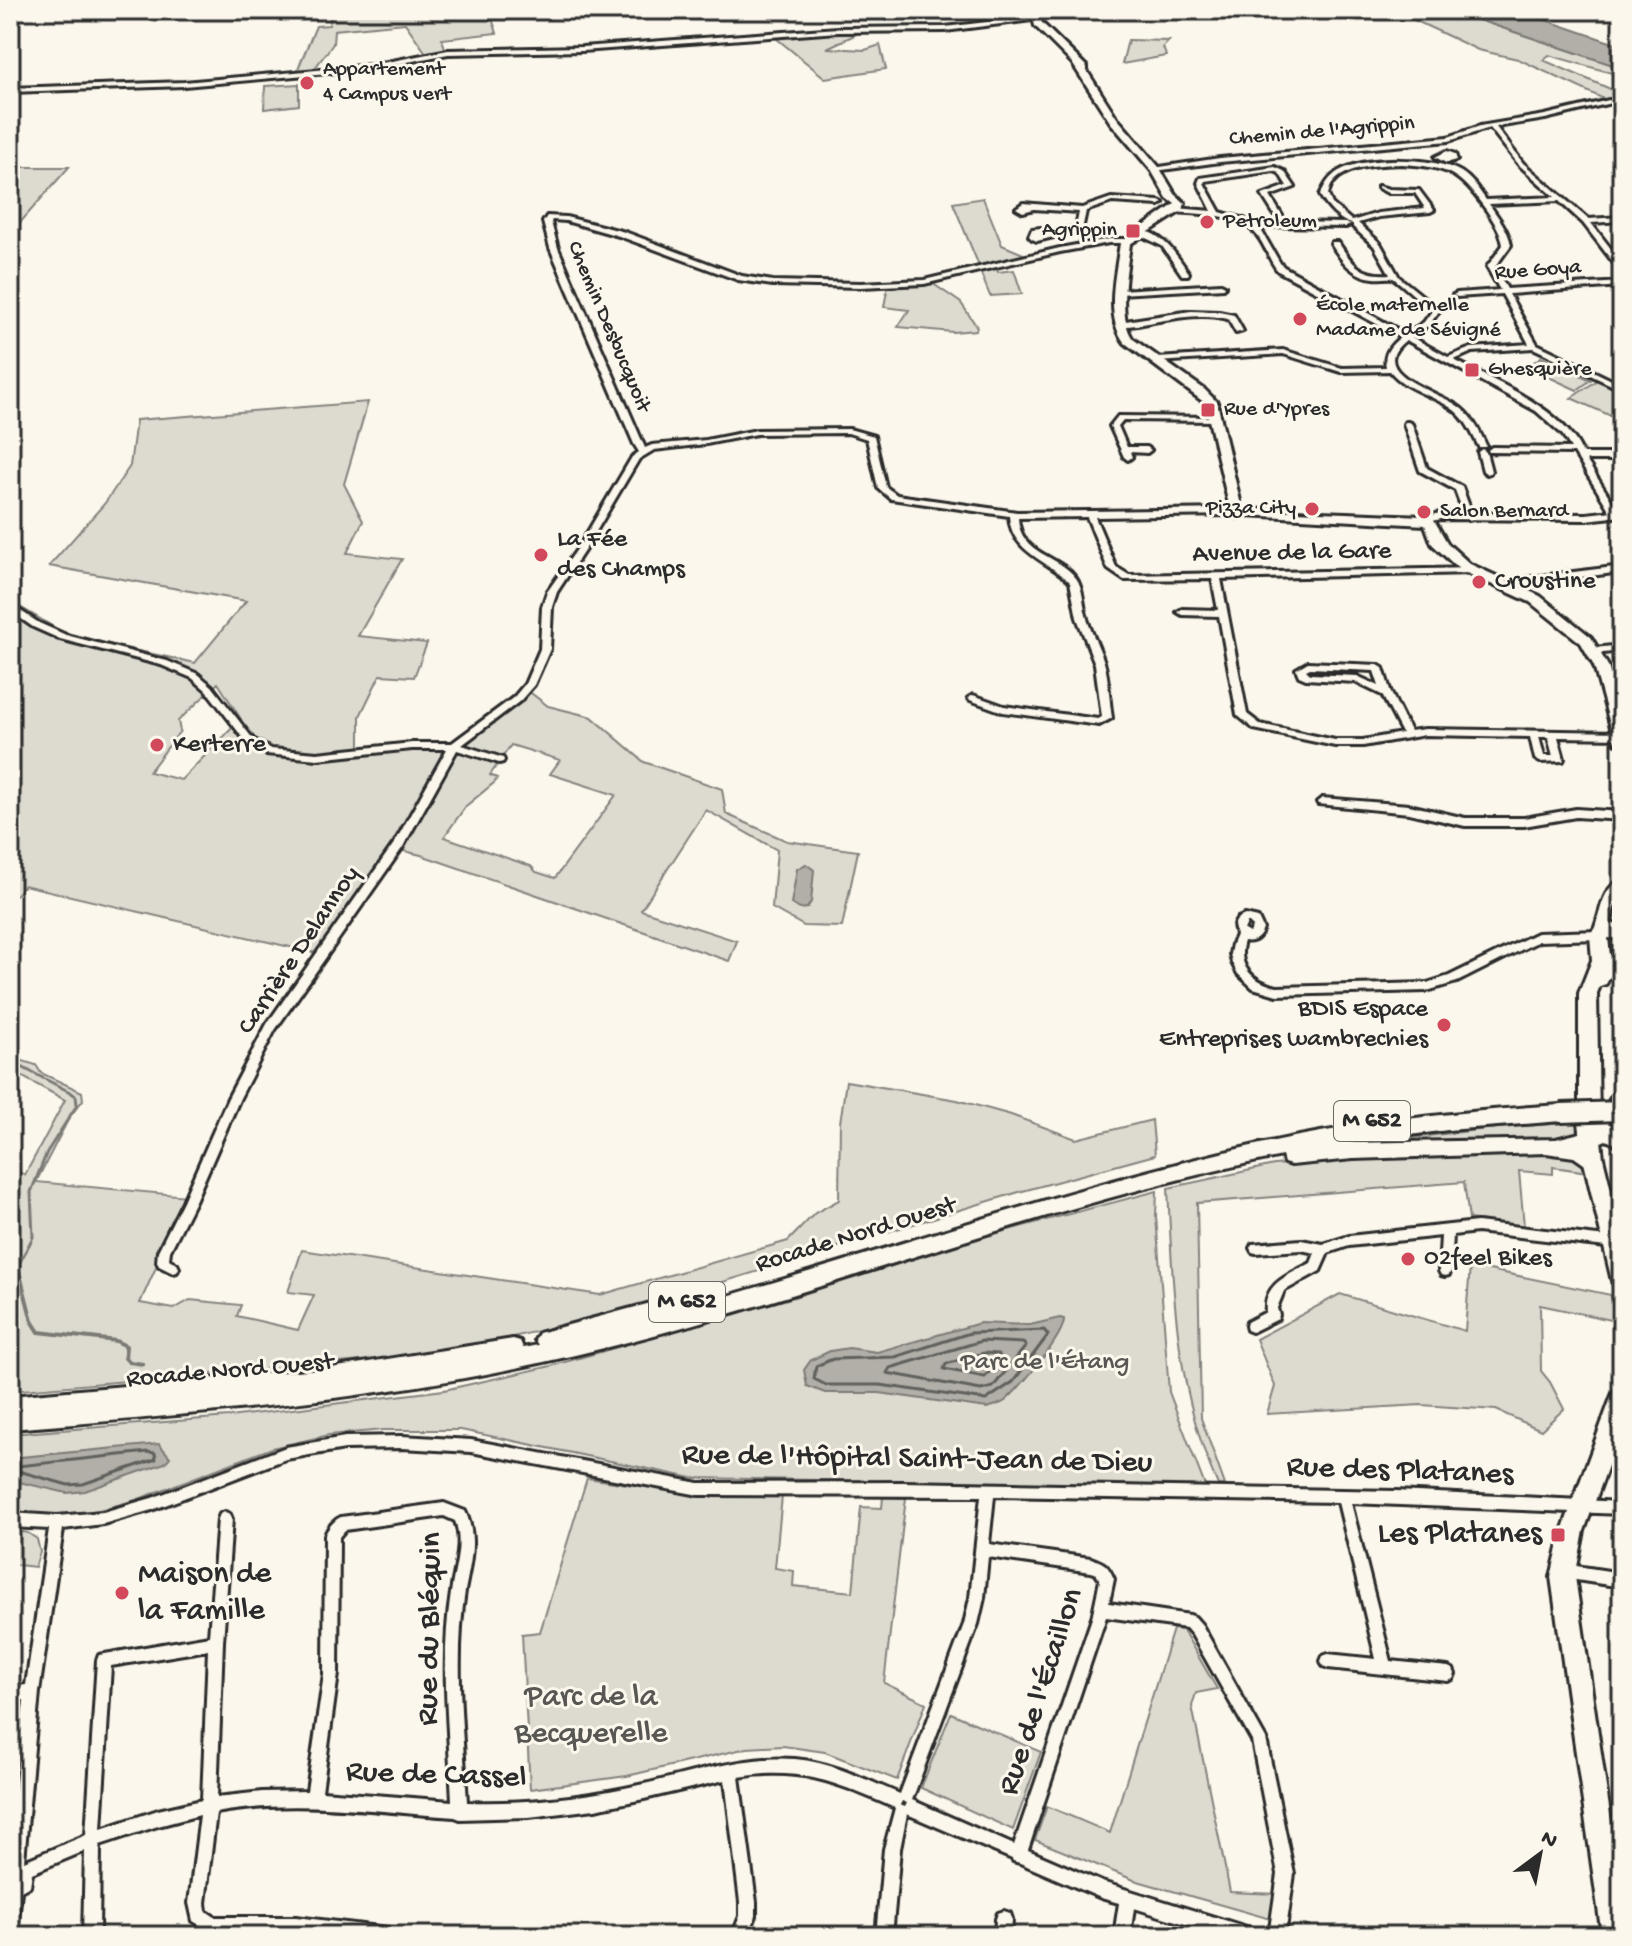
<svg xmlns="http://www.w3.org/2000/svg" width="1632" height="1946" font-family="'Gochi Hand',sans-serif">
<rect width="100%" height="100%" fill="#fbf7ec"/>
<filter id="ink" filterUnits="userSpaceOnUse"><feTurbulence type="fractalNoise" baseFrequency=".0125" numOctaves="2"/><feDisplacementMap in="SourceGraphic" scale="16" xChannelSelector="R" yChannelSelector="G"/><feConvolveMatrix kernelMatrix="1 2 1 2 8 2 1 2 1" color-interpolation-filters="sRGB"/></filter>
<g filter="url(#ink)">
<path fill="#dddad0" stroke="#84827e" stroke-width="2" fill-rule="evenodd" d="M332 10H489L497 33 442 39 446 51 426 53 405 23 334 30 333 44 314 69 297 71 316 26 329 25Z
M1393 10H1416L1436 16 1440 14 1432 10H1449L1622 68V76L1549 55 1543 60 1622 94V96L1606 100 1518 59 1478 50Z
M863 31 827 48 865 50 880 45 886 69 825 78 776 38Z
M1128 40 1169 41 1163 47 1166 56 1122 64Z
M299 84V105L264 109 265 86Z
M10 167H69L19 224H10Z
M983 198 1002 245 1028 256 979 266 953 203Z
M995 266 998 272 1014 270 1022 294 990 296 980 271Z
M932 283 961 303 977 327 976 330 953 332 898 327 909 310 884 307 888 285Z
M1541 357 1591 380 1577 390 1527 367Z
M1598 380 1622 393V421L1571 398Z
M368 402 344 484 363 521 347 553 402 559 358 636 427 643 414 677 380 675 360 716V750L453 744 523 687 548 706 592 717 644 762 722 789 726 814 787 841 858 851 842 927 804 926 772 908 777 850 706 810 641 910 737 941 729 961 421 855 391 848 320 954 24 885 10 902V601L69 636 195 663 246 601 49 566 105 503 130 466 136 420ZM218 683 241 719 181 780 149 772 180 731 178 721ZM511 745 560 760 550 774 616 795 555 878 536 872 531 866 444 837 466 806 495 782 497 778 490 775Z
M10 1057 36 1065 41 1073 82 1092 83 1100 70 1116 36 1182 188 1196 140 1303 174 1309 190 1300 241 1305 237 1316 298 1330 314 1295 288 1292 302 1250 600 1295 788 1241 815 1213 839 1200 840 1123 846 1081 957 1100 1011 1115 1076 1139 1152 1120 1155 1155 1019 1192 647 1305 471 1347 398 1358 10 1391V1168L25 1175 65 1100 10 1070Z
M1580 1122 1581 1132 1560 1139 1361 1144 1486 1129Z
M1566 1153C1577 1156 1584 1161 1588 1172L1553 1167V1174L1519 1171 1524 1226 1469 1219 1464 1182 1197 1203 1201 1418 1225 1485H1218C1175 1391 1173 1289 1168 1188L1274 1165 1325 1161Z
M1157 1191 1156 1216 1169 1392 1205 1486 692 1478 461 1430H383L329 1435 272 1448 136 1500 99 1510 56 1516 10 1511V1434L229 1417 444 1390 551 1366 794 1297 985 1236Z
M1470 1266 1611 1295 1616 1321 1540 1305 1541 1371 1550 1382 1564 1409 1541 1430 1496 1410 1421 1405 1267 1414 1275 1386 1256 1339 1340 1294 1465 1331Z
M587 1478 687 1493 782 1496 775 1568 794 1571 793 1586 853 1592 861 1507 882 1508 883 1497 906 1498 884 1683 926 1703 897 1780 825 1752 783 1746 747 1748 627 1776 530 1789 522 1634 540 1632Z
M10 1530 28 1533 37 1539 40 1552 35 1567 10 1564Z
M1173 1629 1183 1630 1217 1689 1196 1693 1192 1706 1230 1892 1278 1894 1274 1920 1134 1880 1035 1840 1047 1806 1110 1833Z
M951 1713 1041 1752 1013 1830 921 1788Z"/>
<path fill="#b1afa7" stroke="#7b7a75" stroke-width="2" d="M1449 10H1516L1622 46V68Z
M806 864 814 870 811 902 807 908 800 909 791 904 797 869Z
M1060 1318 1064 1319C1065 1335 1019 1389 1005 1401 1000 1405 993 1406 987 1408L879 1393H825L807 1386 804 1370 811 1360 830 1351 849 1348 877 1352 980 1323 1030 1325Z
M159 1444 170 1457 165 1463 85 1491 67 1493 10 1480V1458Z"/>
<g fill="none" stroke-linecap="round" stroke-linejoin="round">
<path stroke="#61605d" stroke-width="3" d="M1044 1330 1048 1335 1013 1382 986 1400 880 1385H826L814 1379 816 1366 833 1359 895 1357 970 1333Z
M982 1341 1023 1343 1026 1346 993 1387 981 1390 887 1373 890 1368Z
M984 1353 998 1354 1001 1358 985 1377 944 1369 946 1364Z
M148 1452 155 1453 156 1459 83 1484 68 1485 15 1470 18 1466Z"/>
<path stroke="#7b7a75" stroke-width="3" d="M10 1061 70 1092 76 1096 77 1105 47 1152 31 1192 33 1237 20 1262 19 1273"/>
<path stroke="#7b7a75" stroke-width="4" d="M19 1271 32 1321 39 1332 116 1341 126 1346 125 1358 129 1362 143 1364"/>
<g stroke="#2b2b2b" stroke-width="6">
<path id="minor" d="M1038 16 1041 18 1040 19 945 31 838 32 582 51 448 54 372 69 184 86 10 92V88L184 82 372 65 448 50 582 47 838 28 945 27Z
M1609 100 1611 101V103L1545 119 1496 127 1523 163 1588 219 1622 217V221L1591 223 1622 263V270H1619L1583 223 1559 201 1489 204C1498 217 1508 229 1511 245L1495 267 1507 289 1622 282V286L1509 294 1537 344 1622 385V390L1533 348 1472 352 1454 360C1497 383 1564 408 1583 454H1622V460H1586L1620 514 1619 516H1613L1574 453 1489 452 1488 450 1492 447 1571 448 1562 434 1536 411 1406 340C1362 374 1443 392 1462 409 1473 418 1480 432 1486 445L1485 447H1479C1472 434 1467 420 1454 410 1434 395 1406 391 1390 371L1341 372 1283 354 1157 362 1153 360 1157 358 1283 350 1342 368 1386 367C1383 354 1390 345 1401 337L1278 271C1268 259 1265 243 1254 232 1237 213 1197 214 1173 212V208H1176L1212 211 1198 183 1200 178 1275 167 1284 171 1295 187 1270 196 1286 222 1346 223 1350 225 1346 227 1272 226 1261 230 1280 263 1284 267 1406 334 1424 322 1432 311C1425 305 1398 281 1393 278 1388 277 1379 279 1374 278 1352 276 1342 261 1331 244L1332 242H1338C1353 265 1361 276 1390 274L1374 246 1353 227V224C1340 222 1327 208 1320 195 1325 185 1329 177 1339 171 1367 156 1433 156 1461 172 1472 179 1479 190 1486 200L1555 197 1519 165 1490 128 1449 141 1220 162 1155 171 1152 169 1153 168 1220 158 1448 137 1480 126 1545 115ZM1401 164C1448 167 1459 172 1487 211 1494 222 1501 231 1503 245L1487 267 1500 290 1457 293 1453 295 1457 297 1502 294 1529 344 1471 348 1448 357 1412 337 1429 325 1440 310 1399 277 1380 243 1358 223 1379 217 1430 212 1434 210 1419 190 1389 189 1378 186V188L1388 193H1415L1425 208 1378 213 1352 221 1332 204 1328 195C1329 191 1330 186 1333 183 1348 165 1380 165 1401 164ZM1274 171 1279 173 1287 186 1262 195 1279 222H1271L1257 226 1244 219 1220 212 1204 183 1205 181Z
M1447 151 1455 154 1457 160 1446 163 1435 157Z
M1111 198 1159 201 1163 203 1159 205 1112 202 1086 211 1082 230 1037 241 1032 239 1029 236 1032 229 1041 228 1045 233 1076 227 1079 212 1034 209 1023 212 1016 208 1023 203 1082 208Z
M547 216 566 217 625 232 742 276 773 281 861 283 924 280 1060 248 1109 239H1129V243H1109L1060 252 924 284 861 287 773 285 738 280 619 236 566 221 552 220 551 222 558 248 645 448 652 445 706 440 757 430 849 429 874 436 886 487 897 495 1017 512 1233 509 1237 512 1233 515 1095 517 1116 567 1129 575 1476 568 1477 570 1473 573 1221 579 1247 714 1260 724 1335 740H1363L1402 733 1382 695 1355 682 1306 679 1299 676 1296 669 1308 662 1378 665 1383 668 1391 693 1410 731 1425 729 1622 732V738L1558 737 1564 759 1563 761 1540 762 1535 759 1530 737 1425 735 1363 746H1335L1254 729 1237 715 1219 616 1182 615 1177 612 1182 609 1218 610 1212 579 1124 580 1108 569 1087 517 1018 518C1020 555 1058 554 1076 578 1083 587 1083 604 1086 615 1090 631 1099 646 1104 662 1109 679 1109 700 1112 718L1099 725 1003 712 970 700 968 698 973 695 1004 706 1098 719 1102 717 1095 664 1077 618 1070 582C1047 560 1011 552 1009 516L891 499 878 488 867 439 848 433 757 434 706 444 654 450 639 459 588 545 557 592 552 607 550 649 534 685 520 701 462 745 503 758 504 760 503 762 499 763 457 750 403 847 275 1030 240 1098 195 1201 170 1251 169 1259 177 1264 179 1268 177 1272 173 1273 159 1266 157 1262 158 1251 183 1201 228 1098 267 1024 395 842 447 749H412L317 759 266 754 247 743 206 690 192 678 161 665 60 639 33 627 10 611V604L39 623 66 635 167 661 198 674 212 686 253 739 271 749 317 753 412 743H452L514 697 525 684 540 649 542 607 547 592 580 545 632 457 639 452 634 444 550 248 543 222ZM1310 668 1374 671 1379 686 1357 676 1310 674 1306 670ZM1539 737H1548L1553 756H1544Z
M1136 229C1164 233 1174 252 1189 273L1188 275H1182L1162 246 1136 233Z
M1221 284 1225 286 1224 288 1119 294 1115 292 1119 290Z
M1191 311 1219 312 1234 315 1243 331 1236 333 1228 319C1205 313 1182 317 1159 321 1145 323 1127 329 1115 324L1119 322Z
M1118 416 1217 417 1221 419 1217 421 1123 420 1118 426 1127 447H1147L1151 450 1147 453 1130 452 1132 457 1128 460 1124 457 1110 426Z
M1405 422H1408L1412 424 1427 468 1462 487 1473 517 1472 519 1469 520 1465 517 1455 490 1420 471 1404 424Z
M1482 449 1486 452 1491 471 1490 473 1487 474 1483 471 1478 452Z
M1622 566V572L1526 584 1511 589 1506 586 1525 578Z
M1622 645V651L1594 654 1589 651 1594 648Z
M1322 798 1409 805 1465 818H1524L1576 809 1622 812V820L1576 817 1524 826H1465L1409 813 1318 804 1317 802Z
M1245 915 1258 918 1263 929C1260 938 1254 943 1244 941 1236 966 1253 982 1277 987L1427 983 1449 976 1537 933 1599 931 1604 935 1599 939 1539 941 1457 982 1427 991 1277 995 1253 988 1238 974 1232 963 1230 954 1232 944 1236 935 1234 925 1238 918ZM1247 923H1249L1252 926 1251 931 1249 933 1244 930Z
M1477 1222 1615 1238 1619 1239 1621 1243 1619 1247 1615 1248 1477 1232 1453 1235 1451 1271 1449 1275 1445 1276 1441 1275 1439 1271 1441 1236 1349 1246 1328 1253 1320 1271 1284 1291 1277 1308 1279 1315 1278 1319 1252 1332 1247 1330 1246 1326 1247 1322 1266 1312C1263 1283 1289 1275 1311 1263L1315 1253 1301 1250 1256 1253 1252 1252 1250 1248 1252 1244 1301 1240 1323 1244 1349 1236Z
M402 1436 471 1440 699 1483 902 1482 1396 1491 1622 1502V1514L1351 1503 1391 1661 1448 1667 1453 1669 1455 1674 1453 1679 1448 1681 1328 1668 1323 1666 1321 1661 1323 1656 1328 1654 1376 1659 1338 1502 994 1496 989 1544 1091 1558C1105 1563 1108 1565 1114 1579L1109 1603 1190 1615 1195 1617 1202 1625 1266 1739 1294 1874 1285 1936H1269L1278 1874 1252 1741 1192 1635 1186 1628 1106 1617 1028 1850 1102 1882 1250 1928 1256 1930 1258 1936H1224L1134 1908 1130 1936H1114L1119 1903 1101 1898 1020 1863 1013 1861 1012 1859 907 1814 900 1849 892 1936H876L884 1849 895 1808C839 1784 802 1766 739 1777L756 1902V1916L748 1936H732L740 1916V1902L725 1780 644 1799 595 1809 529 1817 460 1819 455 1817C375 1812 296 1798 216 1813L205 1903 206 1911 215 1917H296L388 1928 394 1930 396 1936C335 1936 274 1933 213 1933L193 1921 189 1903 200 1815 158 1826 100 1845 99 1936H83L85 1851 32 1873 30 1886 21 1891 18 1920 16 1926 10 1928V1879L17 1876V1870L10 1867V1845L24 1700 10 1701V1687L26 1685 49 1529 10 1527V1513L57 1516 103 1512 152 1498 286 1447 345 1437ZM402 1448 471 1452 699 1495 981 1496 970 1598 964 1624 900 1794C866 1780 832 1762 795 1759 744 1755 694 1773 644 1784 586 1797 526 1804 467 1802 463 1732 454 1660 465 1591 470 1564 478 1537 465 1511L444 1503 341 1517C334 1520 328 1528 325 1535L324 1674 307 1791 262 1792 217 1797 223 1642 232 1519 230 1514 225 1512 220 1514 218 1519 209 1636 99 1655 97 1660 86 1835 24 1861 39 1692 63 1529 103 1524 152 1510 286 1459 345 1449ZM444 1516 455 1521C464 1543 454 1570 451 1593 440 1662 449 1732 452 1801L322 1791 338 1674 339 1537 345 1530ZM988 1557 1091 1572 1095 1573 1100 1580 1092 1618 1014 1845 912 1800 978 1624 984 1598ZM208 1650 202 1800 158 1810 101 1829 111 1666ZM902 1801 907 1803 905 1807 900 1805Z
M1563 1564 1622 1573V1587L1563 1578 1558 1576 1556 1571 1558 1566Z
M1004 1911 1010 1913 1012 1919 1011 1936H995L996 1919 998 1913Z"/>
</g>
<g stroke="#2b2b2b" stroke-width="6">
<path id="tertiary" d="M1622 510V516L1586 520 1441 519 1422 523 1416 520 1418 518 1441 513 1586 514Z"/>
</g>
<g stroke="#2b2b2b" stroke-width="6">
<path id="secondary" d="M1031 10H1039L1042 23 1087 67V71L1117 118 1159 167 1175 194 1185 203 1183 210 1130 244C1127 269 1117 318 1133 339L1204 389 1217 402 1240 501 1239 509 1424 516 1434 520 1448 544 1470 564 1540 596 1591 637 1608 666 1622 716V747L1615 742 1594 666 1581 643 1530 602 1460 570 1432 544 1425 525 1246 515 1239 518 1228 514V501L1205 403 1125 343C1104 317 1116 274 1120 243L1175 204 1167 198 1151 170 1110 122 1072 63 1035 26Z
M1622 879C1622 898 1617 897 1613 912 1611 922 1611 929 1606 938H1594L1592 934C1602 915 1599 890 1622 879Z"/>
</g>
<g stroke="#2b2b2b" stroke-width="6">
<path id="primary" d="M1608 923 1622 925V939L1608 938 1610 955 1622 951V965L1615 968 1606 984 1600 986 1597 993 1599 1122 1603 1158 1622 1234V1290L1615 1287 1612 1281 1583 1158 1579 1122V993L1592 960 1590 935 1593 930Z
M1622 1388V1428L1584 1531 1575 1577 1622 1896V1936H1602L1551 1577 1562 1531 1611 1398 1614 1391Z"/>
</g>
<g stroke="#2b2b2b" stroke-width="6">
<path id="trunk" d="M1622 1093V1109L1612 1106 1609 1101 1612 1096Z
M1561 1105 1568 1108 1571 1113 1568 1118 1561 1121 1448 1130 1349 1143 1556 1139 1588 1131 1579 1122 1582 1117 1589 1114 1622 1130V1147L1606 1140 1589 1147 1604 1163 1601 1169 1594 1171 1574 1157 1546 1153 1353 1159 1291 1165 1284 1163 1282 1156C1042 1204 813 1299 575 1355 389 1399 200 1414 10 1429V1396L331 1368 513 1339 520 1341 523 1348 538 1345 535 1340 539 1333 546 1331 707 1288 714 1291 717 1299C898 1247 1076 1185 1260 1144 1359 1122 1460 1111 1561 1105Z"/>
</g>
<use href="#minor" fill="#fbf7ec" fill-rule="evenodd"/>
<use href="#tertiary" fill="#fbf7ec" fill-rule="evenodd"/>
<use href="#secondary" fill="#fbf7ec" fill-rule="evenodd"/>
<use href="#primary" fill="#fbf7ec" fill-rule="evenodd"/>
<use href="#trunk" fill="#fbf7ec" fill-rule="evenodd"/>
<g stroke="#2b2b2b" stroke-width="24" stroke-linecap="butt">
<path id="trunk-bridge" d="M1561 1113 1621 1111"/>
</g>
<use href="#trunk-bridge" stroke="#fbf7ec" stroke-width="18"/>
</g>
</g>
<g fill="#d1495b" stroke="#fbf7ec" stroke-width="3">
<circle cx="307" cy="83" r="8"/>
<circle cx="1207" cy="222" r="8"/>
<rect x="1125" y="223" width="16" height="16" rx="4"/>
<circle cx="1300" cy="319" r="8"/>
<rect x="1464" y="362" width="16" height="16" rx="4"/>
<rect x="1200" y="402" width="16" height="16" rx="4"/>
<circle cx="1312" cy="509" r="8"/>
<circle cx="1424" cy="512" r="8"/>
<circle cx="541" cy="555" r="8"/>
<circle cx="1479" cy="582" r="8"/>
<circle cx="157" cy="745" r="8"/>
<circle cx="1444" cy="1025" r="8"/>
<circle cx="1408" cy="1259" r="8"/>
<rect x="1550" y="1527" width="16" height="16" rx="4"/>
<circle cx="122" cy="1593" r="8"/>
</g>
<g text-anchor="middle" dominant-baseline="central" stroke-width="6" stroke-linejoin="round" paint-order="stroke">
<g font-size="22" fill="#2b2b2b" stroke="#fbf7ec" text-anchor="start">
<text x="323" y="70">Appartement<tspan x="323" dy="25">4 Campus vert</tspan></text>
<text x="1223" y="222">Petroleum</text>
<text x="1117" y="231" text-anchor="end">Agrippin</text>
<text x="1316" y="306">École maternelle<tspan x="1316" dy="25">Madame de Sévigné</tspan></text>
<text x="1488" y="370">Ghesquière</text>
<text x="1224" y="410">Rue d'Ypres</text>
<text x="1296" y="509" text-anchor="end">Pizza City</text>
<text x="1440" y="512">Salon Bernard</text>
</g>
<g font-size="22" fill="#2b2b2b" stroke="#fbf7ec">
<text transform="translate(1322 132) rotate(-5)">Chemin de l'Agrippin</text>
<text transform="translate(1538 271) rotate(-4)">Rue Goya</text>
<text transform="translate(608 327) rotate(67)">Chemin Desbucquoit</text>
</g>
<g fill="#fbf7ec" stroke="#696865" stroke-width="2">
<rect x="1334" y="1101" width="76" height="40" rx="6"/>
<rect x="649" y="1282" width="76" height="40" rx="6"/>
</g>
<g font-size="24" font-weight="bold" fill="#2b2b2b">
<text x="1372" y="1121">M 652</text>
<text x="687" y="1302">M 652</text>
</g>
<g font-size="26" fill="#2b2b2b" stroke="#fbf7ec" text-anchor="start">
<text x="557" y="540">La Fée<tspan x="557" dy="30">des Champs</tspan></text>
<text x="1495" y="582">Croustine</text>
<text x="173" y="745">Kerterre</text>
<text x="1428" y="1010" text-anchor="end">BDIS Espace<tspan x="1428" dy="30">Entreprises wambrechies</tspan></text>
<text x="1424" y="1259">02feel Bikes</text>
</g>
<g font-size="26" fill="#2b2b2b" stroke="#fbf7ec">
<text transform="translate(1292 554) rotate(-1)">Avenue de la Gare</text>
<text transform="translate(300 951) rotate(-56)">Carrière Delannoy</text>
<text transform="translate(856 1236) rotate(-17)">Rocade Nord Ouest</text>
<text transform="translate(230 1372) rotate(-5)">Rocade Nord Ouest</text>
</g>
<g font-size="26" fill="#585754" stroke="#fbf7ec">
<text x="1045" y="1363">Parc de l'Étang</text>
</g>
<g font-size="32" fill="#2b2b2b" stroke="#fbf7ec">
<text transform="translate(917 1460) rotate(1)">Rue de l'Hôpital Saint-Jean de Dieu</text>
<text transform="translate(1400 1472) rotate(2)">Rue des Platanes</text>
<text transform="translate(431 1629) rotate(-89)">Rue du Bléquin</text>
<text transform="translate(1042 1692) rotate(-72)">Rue de l'Écaillon</text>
<text transform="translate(436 1776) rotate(2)">Rue de Cassel</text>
</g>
<g font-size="32" fill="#2b2b2b" stroke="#fbf7ec" text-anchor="end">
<text x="1542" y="1535">Les Platanes</text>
<text x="138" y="1575" text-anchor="start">Maison de<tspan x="138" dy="37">la Famille</tspan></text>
</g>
<g font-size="32" fill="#585754" stroke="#fbf7ec">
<text x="591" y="1698">Parc de la<tspan x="591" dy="37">Becquerelle</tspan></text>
</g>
</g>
<rect width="1632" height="1946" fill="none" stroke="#fbf7ec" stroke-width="40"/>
<rect x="20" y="20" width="1592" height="1906" fill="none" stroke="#2b2b2b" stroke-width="3" filter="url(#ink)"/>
<g transform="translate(1540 1854) rotate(32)" stroke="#fbf7ec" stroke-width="6" paint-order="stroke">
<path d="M0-6L14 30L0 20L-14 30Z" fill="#2b2b2b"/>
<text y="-12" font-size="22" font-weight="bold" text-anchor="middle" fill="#2b2b2b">N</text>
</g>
</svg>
